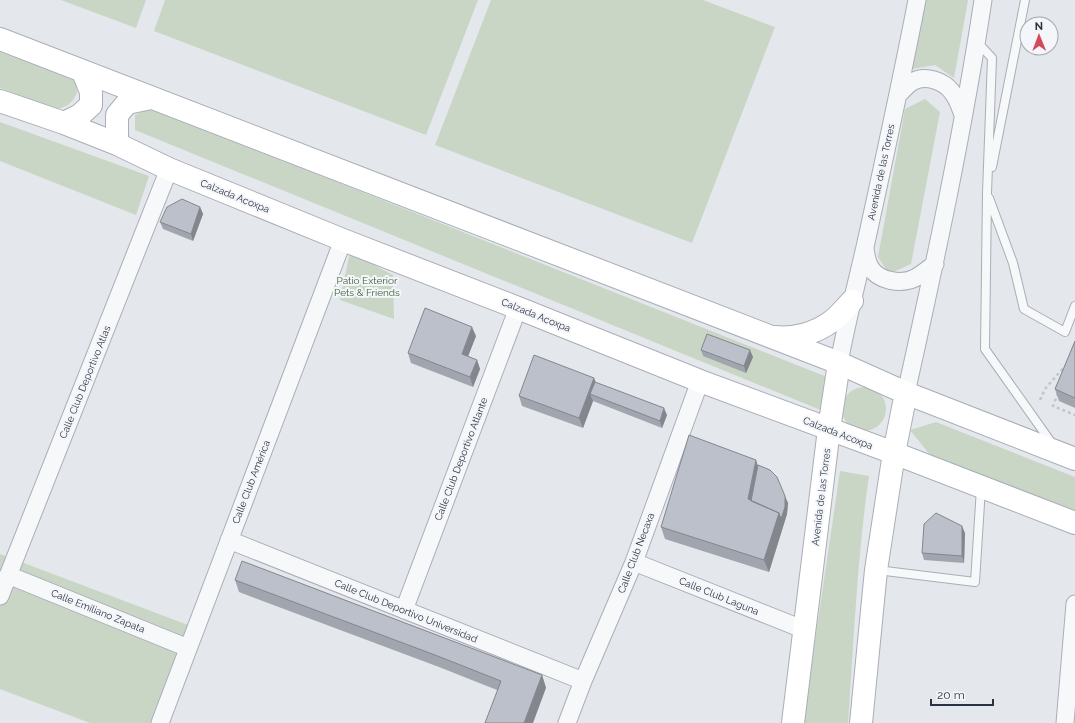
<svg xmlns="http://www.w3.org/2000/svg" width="1075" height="723" font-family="Raleway,sans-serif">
<rect width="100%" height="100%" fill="#e4e7ec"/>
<path fill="#c9d6c5" d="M61 0H146L136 28Z
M165 0H478L426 135 154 31Z
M491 0H703L775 27 692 243 435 145Z
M926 0H968L954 78 935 65 912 69Z
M0 48 72 77 76 85 77 93 73 100 68 105 61 108 55 109 0 88Z
M925 99 940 112 911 264 889 274 878 257 905 109Z
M151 108 827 377 823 411 135 130V115Z
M0 122 149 176 136 215 0 161Z
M350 252 393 275 394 319 340 300Z
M842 409a22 22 0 1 1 44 0a22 22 0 1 1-44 0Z
M936 422 1075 477V512L930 455 910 430Z
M840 471 869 476C857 558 854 641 848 723H803Z
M0 554 188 625 151 723H90L0 689Z"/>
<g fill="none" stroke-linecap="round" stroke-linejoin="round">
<g stroke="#a9aeb7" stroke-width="10">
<path id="lane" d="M977 42 992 58 987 193 985 349 1053 445
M992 167 1025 0
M989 198 1013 263 1024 309 1065 332 1075 306
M877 570 975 582 981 488"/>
</g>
<g stroke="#a9aeb7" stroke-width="19">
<path id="street" d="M898 95C903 90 907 85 912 82 925 74 944 81 952 92 958 99 960 107 963 115
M865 249C866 255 867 262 870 267 878 281 901 285 915 278 922 274 928 269 935 264
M839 363C846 324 856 286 865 247 883 165 901 83 917 0
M906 393C935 263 963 132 983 0
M229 540 583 681
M634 562 805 630
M8 575 188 648
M0 596 169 169
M404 610 518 308
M160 723 343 240
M567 723 583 681 634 562 700 381
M1065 723 1075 604"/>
</g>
<g stroke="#a9aeb7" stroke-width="24">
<path id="secondary" d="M0 39 839 363 906 393 1075 459
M0 101 64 123 117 144 169 169 343 240 518 308 700 381 894 453 1075 523
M64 123 80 115 91 105V92L83 72
M117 144V115L127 103 151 98
M775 337C795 339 816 333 832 321 839 316 846 307 852 301
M793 723 829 429 839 363
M861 723 876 570 894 453 906 393"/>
</g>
<path stroke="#c2c5cb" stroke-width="2.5" stroke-dasharray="3 3" stroke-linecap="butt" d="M1058 393 1053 406 1075 415
M1040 400 1045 389 1065 366"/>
<use href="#lane" stroke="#f7f8fa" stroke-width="8"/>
<use href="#street" stroke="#f7f8fa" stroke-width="17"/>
<use href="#secondary" stroke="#fff" stroke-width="22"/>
</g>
<path fill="#a1a5ae" d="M200 207 203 214 193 241 163 229 160 222Z
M476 336 468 356 477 360 480 369 473 387 411 363 408 353Z
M1075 341V408L1059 401 1055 389Z
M701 350 753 357 746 373 703 356Z
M594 378 595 382 667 415 662 428 593 401 583 428 522 406 519 396Z
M758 465 788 503 787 514 769 572 665 539 661 527Z
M965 533 964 563 924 560 922 553Z
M235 580 542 675 546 688 497 690 439 667 239 592Z"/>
<path fill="#83868d" d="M200 207 203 214 193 241 191 234Z
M472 327 476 336 465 364 462 354Z
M750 350 753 357 746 373 744 366Z
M477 360 480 369 473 387 470 377Z
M594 378 598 388 590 394 593 401 583 428 579 418Z
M664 408 667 415 662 428 660 421Z
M756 460 760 472 753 507 748 499Z
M785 496 788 503 787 514 769 572 764 560 779 513Z
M962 526 965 533 964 563 962 556Z
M542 675 546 688 533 723H524Z"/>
<path fill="#bbc0ca" stroke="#83868d" d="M182 199 200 207 191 234 160 222 167 207Z
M425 308 472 327 462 354 477 360 470 377 408 353Z
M707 334 750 350 744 366 701 350Z
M1075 341V398L1055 389Z
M534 355 594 378 579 418 519 396Z
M595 382 664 408 660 421 590 394Z
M689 435 756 460 748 499 779 513 764 560 661 527Z
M758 465 770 470 777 477 785 496V507L781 519 779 513 751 501Z
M936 513 962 526V556L922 553 924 524Z
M242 561 542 675 524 723H485L501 681 435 655 235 580Z"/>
<g text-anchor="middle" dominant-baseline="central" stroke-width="4" stroke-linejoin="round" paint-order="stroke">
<g font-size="10" fill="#2b3445" stroke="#f4f6f9">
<text transform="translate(881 172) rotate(-78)">Avenida de las Torres</text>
<text transform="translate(235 196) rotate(22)">Calzada Acoxpa</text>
<text transform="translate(536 315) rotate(22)">Calzada Acoxpa</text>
<text transform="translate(85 382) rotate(-68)">Calle Club Deportivo Atlas</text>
<text transform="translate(838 433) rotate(21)">Calzada Acoxpa</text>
<text transform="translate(461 459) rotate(-69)">Calle Club Deportivo Atlante</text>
<text transform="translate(251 482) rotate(-69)">Calle Club América</text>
<text transform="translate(821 497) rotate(-83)">Avenida de las Torres</text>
<text transform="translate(636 553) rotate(-69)">Calle Club Necaxa</text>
<text transform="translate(719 596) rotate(22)">Calle Club Laguna</text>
<text transform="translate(98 611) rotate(22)">Calle Emiliano Zapata</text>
<text transform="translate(406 611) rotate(22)">Calle Club Deportivo Universidad</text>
</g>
<g font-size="10" fill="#3f6138" stroke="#f4f6f9">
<text x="367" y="280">Patio Exterior<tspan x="367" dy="12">Pets &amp; Friends</tspan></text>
</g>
</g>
<g transform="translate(1039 36) rotate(359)"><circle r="19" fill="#f4f6f9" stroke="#a4a8b1"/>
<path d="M0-3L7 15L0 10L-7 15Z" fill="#d1495b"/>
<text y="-6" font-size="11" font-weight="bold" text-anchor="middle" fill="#2b3445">N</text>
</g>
<path d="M931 699v6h62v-6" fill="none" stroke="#2b3445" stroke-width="2"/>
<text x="937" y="699" font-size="12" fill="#2b3445" stroke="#f4f6f9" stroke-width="3" paint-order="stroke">20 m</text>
</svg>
